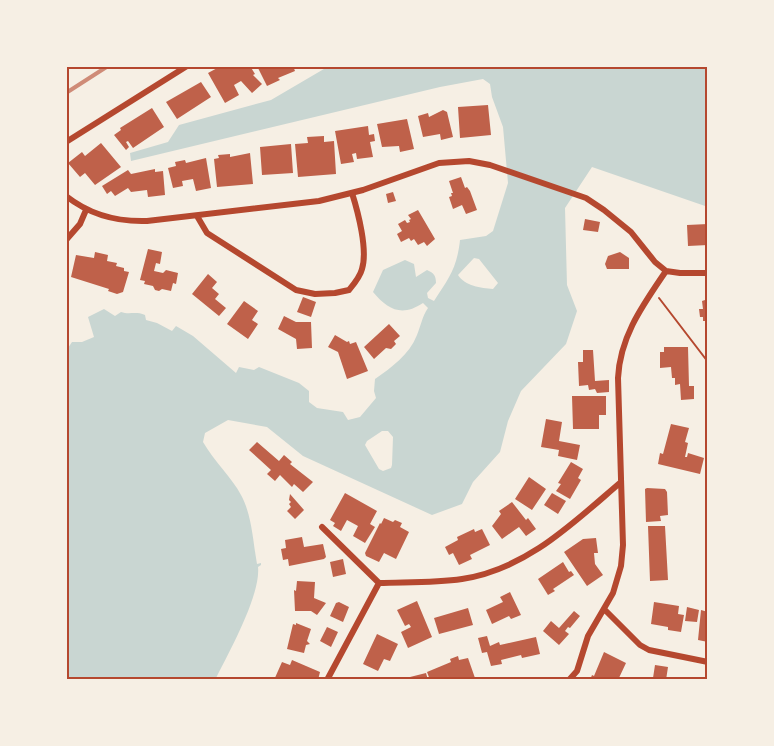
<svg xmlns="http://www.w3.org/2000/svg" width="774" height="746" font-family="'Sofia Sans Condensed',sans-serif">
<rect width="100%" height="100%" fill="#f6efe4"/>
<path fill="#c9d6d2" fill-rule="evenodd" d="M329 66H708V207L592 167 565 208 567 285 577 311 566 344 521 391 508 421 500 452 473 482 462 504 432 515 303 456 267 427 228 420 205 433 203 442C214 461 232 478 241 495 252 515 253 542 257 564L261 563V565L258 567C261 595 228 654 215 680H66V351L72 342H82L94 337 88 317 104 309 115 316 121 312C129 315 136 311 145 315L146 320 157 323 172 331 176 326 193 336 236 373 239 367 254 370 259 367 299 383 309 391V402L317 408 343 412 348 420 360 417 376 398 374 391 375 379C392 367 409 355 417 335 421 325 422 317 428 308L423 303C402 317 388 310 373 292L383 270 405 260 414 264 416 277 427 270C434 273 436 276 436 283L427 293 428 298 434 301C449 278 457 268 460 240L486 236 493 231 508 183 503 127 492 97 490 84 483 79 440 87 131 161 130 153 168 142 179 125 271 100ZM474 258 479 259 498 283 493 289C481 288 465 286 458 275ZM382 431H388L393 437 392 465 391 468 383 471 379 469 365 445 367 441Z"/>
<path fill="#bf614a" d="M221 66H250L255 74 253 75 262 84 252 93 241 81 234 85 239 95 225 103 208 73Z
M257 66H293L295 71 278 78 280 80 267 86Z
M201 82 211 97 177 119 166 102Z
M488 105 491 135 460 138 458 107Z
M152 108 164 127 133 148 128 141 126 142 129 147 126 150 114 135 121 130 120 128Z
M443 110 447 112 453 137 441 140 440 134 423 137 418 116 428 113 429 117Z
M407 119 414 149 400 152 399 146 382 147 377 124Z
M368 126 369 135 374 134 375 141 370 142 373 157 357 159 356 153 352 154 354 162 341 164 335 131Z
M324 136V142L334 141 336 174 298 177 295 144 308 143 307 137Z
M101 143 121 167 95 185 85 173 80 177 68 163 82 152 85 156Z
M291 144 293 173 262 175 260 147Z
M250 153 253 184 217 187 214 159 219 158 218 155 230 154V157Z
M206 158 211 188 196 191 193 179 182 181 183 186 173 188 168 168 176 166 175 162 185 160 186 163Z
M155 169V172L163 171 165 195 148 197 147 190 131 192 128 188 115 196 111 191 107 194 102 186 128 170 131 174Z
M461 177 465 188 467 187 470 191 477 210 466 214 462 205 453 209 449 197 452 196 451 193H453L449 181Z
M393 192 396 201 388 203 386 194Z
M418 210 435 239 427 246 424 242 418 245 414 239 411 241 409 238 401 242 397 234 402 231 398 224 405 220 407 223 410 222 409 220 411 219 408 215Z
M585 219 600 222 598 232 583 230Z
M708 224V245L688 246 687 225Z
M148 249 162 252 160 264 156 263 154 271 163 273 166 270 178 273 176 284 173 283 171 291 162 289 159 291 155 290 153 286 144 284 145 281 140 280Z
M95 252 108 255 107 261 117 263 116 266 124 268V271L129 272 123 292 117 294 108 291 109 289 71 277 76 255 94 258Z
M620 252 629 258V269H607L605 264 608 256Z
M208 274 217 282 212 288 219 294 215 299 226 308 219 316 192 294Z
M303 297 316 302 311 317 297 312Z
M705 298H708V321H703V317H700L699 309H703L702 301 705 300Z
M244 301 258 311 252 320 258 324 248 339 227 324Z
M284 316 296 322H311L312 348 297 349 296 339 278 329Z
M389 324 400 336 394 341 396 344 391 349 386 348 374 359 364 347Z
M335 335 347 342 349 341 350 344 356 342 368 371 347 379 338 352 328 347Z
M664 347H688L689 386H694V399L681 400 680 384 675 385V378H672L671 367 660 368V352H664Z
M583 350H593L595 381 609 380V392L597 393 595 389 589 390 588 385 579 386 578 362H583Z
M572 396H606V415H599V429H573Z
M546 419 562 422 559 441 580 445 577 460 558 456 559 450 541 447Z
M671 424 689 428 685 442 688 443 685 457H687L688 453 704 458 700 474 658 464 660 453 663 454Z
M257 442 279 461 284 455 292 462 290 464 313 482 303 492 294 484 292 487 280 475 275 481 267 474 271 470 249 450Z
M571 462 583 469 578 478 581 480 570 499 556 491 561 484 558 483Z
M529 477 546 489 532 510 515 499Z
M647 488 665 489 667 492 668 515 660 516 661 521 646 522 645 489Z
M345 493 377 511 370 524 375 527 365 543 353 536 358 526 347 520 341 531 333 526 335 523 330 520Z
M552 493 566 501 558 514 544 505Z
M290 494 304 510 295 519 287 511 291 507 289 504 291 502 289 500Z
M512 502 526 520 528 518 536 529 526 536 519 527 502 539 492 526 501 514 499 511Z
M384 518 393 522 395 520 402 523 400 527 409 532 396 559 384 553 379 562 366 556 365 553 380 523 381 524Z
M648 526H665L668 580 650 581Z
M474 529 475 532 482 529 490 545 470 555 472 559 459 565 453 553 449 555 445 547 458 540 457 537Z
M302 537 304 547 323 544 326 557 324 559 289 566 288 559 283 560 281 549 286 548 285 540Z
M596 538 598 553H594L595 564 603 575 587 586 564 552 583 539Z
M343 559 346 574 333 577 330 562Z
M563 562 569 572 571 571 574 575 553 589 555 591 548 595 538 579Z
M297 581 315 582 314 598 326 603 317 615 311 611H295L294 590 296 591Z
M510 592 521 615 511 619 509 616 492 624 486 610 503 602 500 597Z
M417 601 432 637 408 648 401 632 411 627 409 624 405 626 397 610Z
M339 602 349 607 343 622 330 616 336 603Z
M654 602 679 606 678 614 684 615 681 632 668 630V627L651 624Z
M687 607 699 610 697 622 685 621Z
M468 608 473 625 439 634 434 618Z
M701 610 708 612V642L698 640Z
M574 611 580 616 570 628 568 627 565 631 569 634 559 645 543 631 551 621 559 628Z
M296 623 311 629 307 641 310 644 306 645 304 653 287 649 293 624 296 625Z
M327 627 338 632 331 647 320 641Z
M377 634 398 644 390 661 384 659 378 671 363 664Z
M487 636 490 646 499 642 500 645 536 637 540 654 522 658 521 655 501 660 502 664 491 666 487 652 482 653 478 638Z
M604 652 626 663 618 680H590L592 675 594 676Z
M458 656 459 660 468 658 475 678 469 680H430L427 672 451 662 450 659Z
M292 660 320 672 318 680H302L298 678 297 680H274L282 662 290 665Z
M655 665 668 667 666 680 653 678Z
M426 673 428 680H402V679Z"/>
<g fill="none" stroke-linecap="round" stroke-linejoin="round">
<path stroke="#b5482f" stroke-width="2" d="M659 298 708 362"/>
<path stroke="#b5482f" stroke-width="6" d="M66 142 187 66
M66 196C90 215 117 222 147 221L319 201 363 190 439 163 469 161 490 165 586 198 604 210 631 232 655 262 666 271 680 273H708
M197 216 207 233 296 290 315 294 335 293 349 290C354 284 360 277 362 269 368 250 358 212 352 193
M66 240 80 224 86 210
M322 527 379 583
M604 609 640 645 649 650 708 662
M327 680 379 583C407 582 435 583 462 579 527 569 573 523 621 482
M569 680 577 671 588 636 613 593 621 566 623 545 618 378C620 336 643 305 666 271"/>
<path stroke="#cf8b77" stroke-width="4" d="M66 93 108 66"/>
</g>
<rect width="774" height="746" fill="none" stroke="#f6efe4" stroke-width="135"/>
<rect x="68" y="68" width="638" height="610" fill="none" stroke="#b5482f" stroke-width="2"/>
</svg>
